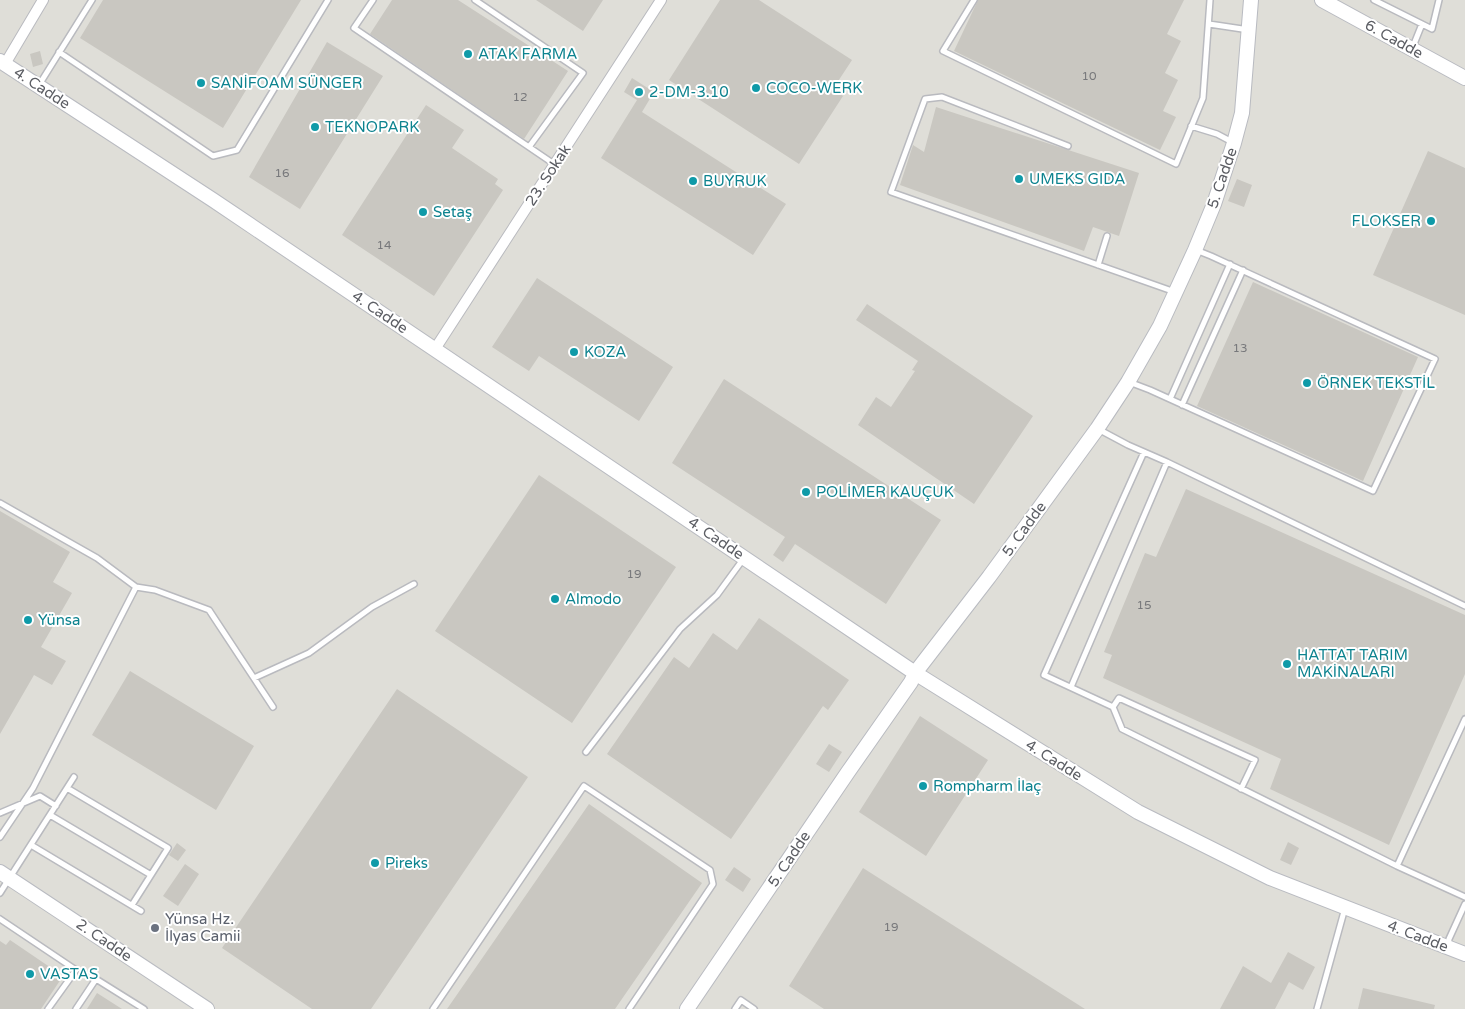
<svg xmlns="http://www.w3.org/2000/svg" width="1465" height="1009" font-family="'Varela Round',sans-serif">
<rect width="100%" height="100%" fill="#eeede4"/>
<path fill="#dfded8" d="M0 0H1465V1009H0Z"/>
<path fill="#c9c7c1" d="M103 0H301L223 128 80 38Z
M392 0H458L568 71 524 139 370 34Z
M536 0H603L583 31Z
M720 0H759L852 60 833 89 843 96 799 164 669 80Z
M978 0H1184L1167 34 1181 41 1165 73 1178 80 1163 111 1176 117 1160 150 954 51Z
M327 42 383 76 300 209 249 177Z
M40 51 43 64 33 67 30 54Z
M632 78 654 92 642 112 786 204 753 255 601 158 637 100 624 92Z
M426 105 464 130 452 148 498 179 495 184 503 190 434 296 342 235Z
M936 107 1139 173 1119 236 1093 227 1084 251 900 185 913 145 924 152Z
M1428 151 1465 168V315L1373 275Z
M1237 179 1252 185 1244 207 1228 201Z
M537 278 673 367 639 421 539 356 529 371 492 347Z
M1253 282 1418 357 1363 481 1197 406Z
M867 304 1033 416 974 504 858 425 876 397 891 407 915 371 912 370 918 361 856 320Z
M724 379 941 520 886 604 795 544 783 562 773 555 785 537 672 463Z
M539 475 676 567 572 723 435 631Z
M1186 489 1465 615V674L1389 845 1270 789 1281 759 1103 678 1112 655 1104 652 1145 553 1156 557Z
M0 511 70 552 53 582 72 593 41 647 66 661 52 685 34 675 0 734Z
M759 618 849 680 828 710 823 706 731 839 607 754 674 657 689 668 713 633 737 650Z
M130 671 254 746 216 810 92 735Z
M397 689 528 777 371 1009H312L222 948Z
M920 716 988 760 926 856 859 812Z
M829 744 842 752 829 772 816 764Z
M589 804 702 883 615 1009H447Z
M1288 842 1299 848 1291 865 1280 860Z
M177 843 186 850 178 861 169 855Z
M185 864 199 874 178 906 163 896Z
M734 867 751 879 743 892 725 880Z
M863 868 1085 1009H824L789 986Z
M10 940 63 976 41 1009H0V941L6 945Z
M1288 952 1315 967 1303 990 1289 982 1275 1009H1220L1243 966 1271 983Z
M1363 988 1435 1005 1434 1009H1358Z
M97 993 122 1009H87Z"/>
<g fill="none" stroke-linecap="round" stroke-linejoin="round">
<g stroke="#b9babf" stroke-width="8">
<path id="lane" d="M373 0 354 28 554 164
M475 0 583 73 529 147
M974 0 943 51 1176 164 1203 98 1210 0
M1374 0 1432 29 1439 0
M1209 24 1249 30
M1412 49 1422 24
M59 52 213 156 237 150 328 0
M39 85 92 0
M1191 126 1217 134 1234 143
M1068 146 942 97 925 99 891 192 1175 292
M1098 265 1107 236
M1129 382 1150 390 1373 491 1435 359 1211 256 1196 250
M1170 399 1230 264
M1182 405 1243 270
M1098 429 1128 445 1167 462 1465 606
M1144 452 1044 675 1113 707 1122 729 1397 866 1465 897
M0 503 97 558 136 587 33 788 0 837
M136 587 155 590 209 610 273 707
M254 678 309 653 372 607 414 584
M1071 687 1167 462
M1113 707 1119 698 1255 760 1241 789
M586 752 680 629 717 595 744 558
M67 788 168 848 132 905
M0 813 40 796 56 806
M50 815 151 875
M31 845 141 911
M1397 866 1465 719
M0 893 74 777
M0 919 76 970 48 1009
M1448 946 1449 939 1465 904
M76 1009 96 979 144 1009
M433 1009 584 786 710 870 713 884 629 1009
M735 1009 741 1000 754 1009
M1317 1009 1345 908"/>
</g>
<g stroke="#b9babf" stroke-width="12">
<path id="street" d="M5 64 43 0
M435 349 661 0"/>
</g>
<g stroke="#b9bbc1" stroke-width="16">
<path id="secondary" d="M1322 0 1465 78
M0 61 213 200 915 673 1138 812 1270 878 1465 954
M0 872 207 1009
M687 1009 848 772 911 682 915 673 989 577 1097 429 1128 382 1160 326 1195 250 1214 204 1234 143 1242 113 1251 0"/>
</g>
<use href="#lane" stroke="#fff" stroke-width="5"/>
<use href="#street" stroke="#fff" stroke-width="10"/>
<use href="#secondary" stroke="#fff" stroke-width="14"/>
</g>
<g fill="#0f9aa8" stroke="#fff" stroke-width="2">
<circle cx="468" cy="54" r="5"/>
<circle cx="201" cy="83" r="5"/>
<circle cx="756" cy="88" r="5"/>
<circle cx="639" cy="92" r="5"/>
<circle cx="315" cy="127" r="5"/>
<circle cx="1019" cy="179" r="5"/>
<circle cx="693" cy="181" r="5"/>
<circle cx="423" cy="212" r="5"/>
<circle cx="1431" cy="221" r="5"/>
<circle cx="574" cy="352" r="5"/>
<circle cx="1307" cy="383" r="5"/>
<circle cx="806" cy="492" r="5"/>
<circle cx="555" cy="599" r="5"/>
<circle cx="28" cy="620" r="5"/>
<circle cx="1287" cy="664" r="5"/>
<circle cx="923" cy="786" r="5"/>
<circle cx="375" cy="863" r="5"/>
<circle cx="30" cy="974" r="5"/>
</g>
<circle fill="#6b7280" stroke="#fff" stroke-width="2" cx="155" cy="928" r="5"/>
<g text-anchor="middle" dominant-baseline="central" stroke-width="4" stroke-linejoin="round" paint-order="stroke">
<g font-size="12" fill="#77787b">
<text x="1089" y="76">10</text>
<text x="520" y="97">12</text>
<text x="282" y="173">16</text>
<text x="384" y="245">14</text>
<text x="1240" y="348">13</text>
<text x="634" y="574">19</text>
<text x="1144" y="605">15</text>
<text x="891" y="927">19</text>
</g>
<g font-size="15" fill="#5c5e64" stroke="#fff">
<text transform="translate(1394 39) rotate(29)">6. Cadde</text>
<text transform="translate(42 88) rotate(33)">4. Cadde</text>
<text transform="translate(548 175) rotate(-57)">23. Sokak</text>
<text transform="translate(1222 178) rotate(-71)">5. Cadde</text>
<text transform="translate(380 312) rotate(34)">4. Cadde</text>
<text transform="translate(1024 529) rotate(-54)">5. Cadde</text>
<text transform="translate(716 538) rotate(34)">4. Cadde</text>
<text transform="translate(1054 760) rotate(32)">4. Cadde</text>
<text transform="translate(789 859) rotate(-56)">5. Cadde</text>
<text transform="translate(1418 936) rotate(21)">4. Cadde</text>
<text transform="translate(104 940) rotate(34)">2. Cadde</text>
</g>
<g font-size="15" fill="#0d838f" stroke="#fff" text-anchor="start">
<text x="478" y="54">ATAK FARMA</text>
<text x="211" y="83">SANİFOAM SÜNGER</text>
<text x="766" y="88">COCO-WERK</text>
<text x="649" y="92">2-DM-3.10</text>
<text x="325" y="127">TEKNOPARK</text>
<text x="1029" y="179">UMEKS GIDA</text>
<text x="703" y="181">BUYRUK</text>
<text x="433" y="212">Setaş</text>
<text x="1421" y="221" text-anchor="end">FLOKSER</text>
<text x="584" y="352">KOZA</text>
<text x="1317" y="383">ÖRNEK TEKSTİL</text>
<text x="816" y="492">POLİMER KAUÇUK</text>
<text x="565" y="599">Almodo</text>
<text x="38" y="620">Yünsa</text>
<text x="1297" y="655">HATTAT TARIM<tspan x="1297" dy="17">MAKİNALARI</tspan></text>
<text x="933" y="786">Rompharm İlaç</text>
<text x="385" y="863">Pireks</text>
<text x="40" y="974">VASTAS</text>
</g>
<g font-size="15" fill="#5b616d" stroke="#fff" text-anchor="start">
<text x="165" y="919">Yünsa Hz.<tspan x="165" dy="17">İlyas Camii</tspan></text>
</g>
</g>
</svg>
